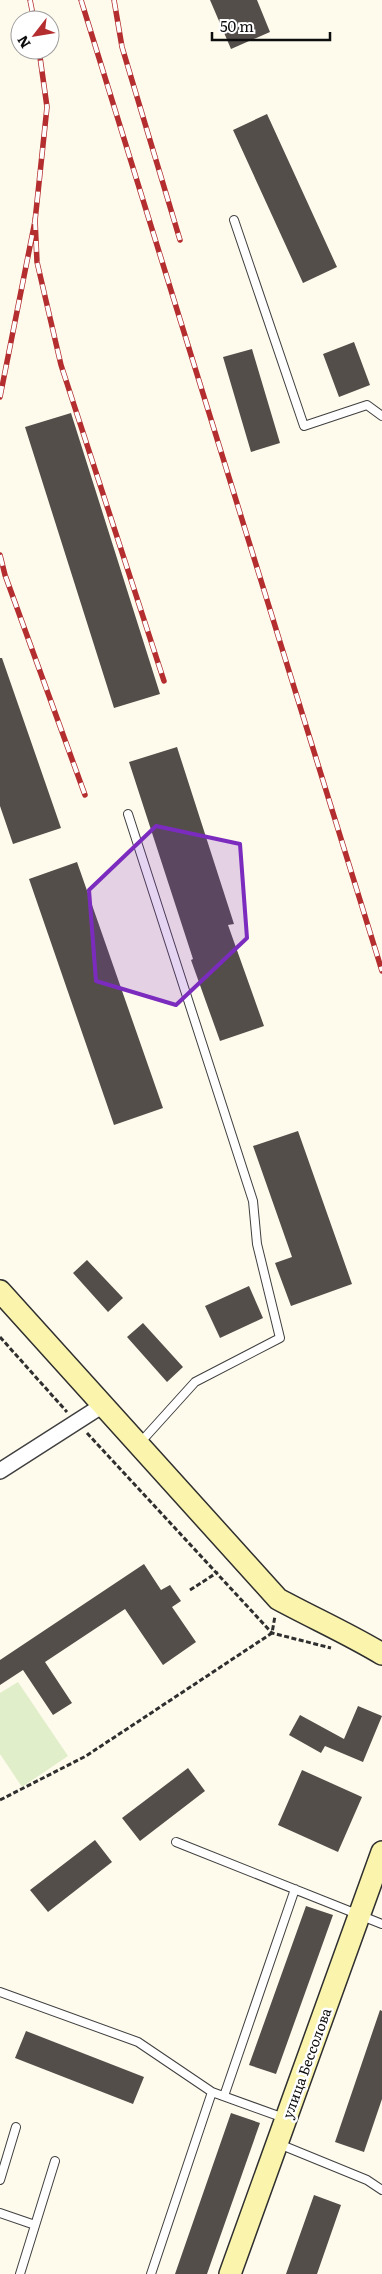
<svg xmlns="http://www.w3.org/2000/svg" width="382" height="2274" font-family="Literata,serif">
<rect width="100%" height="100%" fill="#fefbed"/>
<path fill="#e0eeca" d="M18 1682 68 1756 22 1787 0 1754V1693Z"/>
<path fill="#544e4a" d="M210 0H257L270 32 231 49Z
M267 114 337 267 303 283 233 130Z
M354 342 370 385 339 397 323 354Z
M252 349 280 443 251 452 223 357Z
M71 413 160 694 114 708 25 427Z
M0 658H2L61 828 13 844 0 806Z
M177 747 234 924 228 925 264 1026 220 1041 191 960 193 959 129 762Z
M77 862 163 1108 114 1125 29 879Z
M298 1131 352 1284 291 1306 275 1263 292 1257 253 1146Z
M87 1260 123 1298 108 1312 73 1273Z
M249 1286 263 1318 220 1338 205 1306Z
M143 1323 183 1367 167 1382 127 1337Z
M144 1564 161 1590 170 1585 181 1601 172 1607 196 1642 163 1665 125 1609 45 1662 72 1703 53 1715 23 1670 0 1685V1660Z
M358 1706 382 1716 363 1762 325 1746 321 1753 289 1735 300 1715 344 1739Z
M188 1768 205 1791 140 1841 122 1818Z
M302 1770 362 1797 338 1852 278 1825Z
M95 1840 112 1862 48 1912 30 1890Z
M306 1906 333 1915 276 2074 249 2065Z
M380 2010 382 2011V2099L364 2152 335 2142Z
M26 2031 144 2077 133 2104 15 2058Z
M231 2113 260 2123 207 2274H175Z
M314 2195 341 2205 317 2274H286Z"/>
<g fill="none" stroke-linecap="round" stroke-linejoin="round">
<g stroke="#404040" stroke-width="10">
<path id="lane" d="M234 220 304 426 367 405 382 416
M128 814 253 1201 257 1244 280 1338 195 1382 139 1444
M176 1842 382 1924
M0 1992 138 2042 212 2092 284 2118
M224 2096 295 1889
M279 2144 367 2180 382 2190
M0 2180 16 2127
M0 2213 35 2225
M20 2274 55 2161
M151 2274 212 2092"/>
</g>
<g stroke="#404040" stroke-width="18">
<path id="street" d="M0 1471 103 1405"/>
</g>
<g stroke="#2f2f2f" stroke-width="24">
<path id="secondary" d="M0 1291 278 1599C313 1618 349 1634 382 1654
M230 2274 382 1852"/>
</g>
<path stroke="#2f2f2f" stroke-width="3" stroke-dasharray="5 2.5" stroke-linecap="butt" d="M0 1337 67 1412
M87 1433 272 1633 331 1648
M190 1590 218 1572
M0 1800 86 1756 272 1633 275 1616"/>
<use href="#lane" stroke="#fff" stroke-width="8"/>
<use href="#street" stroke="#fff" stroke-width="15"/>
<use href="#secondary" stroke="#faf4ac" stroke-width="21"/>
<g stroke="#b42d2f" stroke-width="5.5">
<path id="rail" d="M30 0 34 20
M81 0 382 971
M114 0 122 47 180 240
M35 219 37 262 61 365 164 681
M0 397 35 221 47 107 39 50
M0 555 5 575 85 795"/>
</g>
<use href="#rail" stroke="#fff" stroke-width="4" stroke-dasharray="11" stroke-linecap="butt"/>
</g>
<path fill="#7b2cbf" fill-opacity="0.2" stroke="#7b2cbf" stroke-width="4" stroke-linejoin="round" d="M156 826 240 844 247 938 176 1005 96 981 89 890Z"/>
<g text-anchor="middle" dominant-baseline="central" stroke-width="5" stroke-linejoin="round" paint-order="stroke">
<g font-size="14" fill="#0d0d0d" stroke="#fff">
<text transform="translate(306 2063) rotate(-70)">улица Бессолова</text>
</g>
</g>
<g transform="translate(35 35) rotate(239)"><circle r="24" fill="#ffffff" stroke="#9e9e9e"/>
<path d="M0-4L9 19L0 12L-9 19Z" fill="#b42d2f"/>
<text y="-8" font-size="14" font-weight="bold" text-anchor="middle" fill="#0d0d0d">N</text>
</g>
<path d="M212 32v8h118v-8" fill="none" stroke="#0d0d0d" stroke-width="2.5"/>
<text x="220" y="32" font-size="15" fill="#0d0d0d" stroke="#ffffff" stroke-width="4" paint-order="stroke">50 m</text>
</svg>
